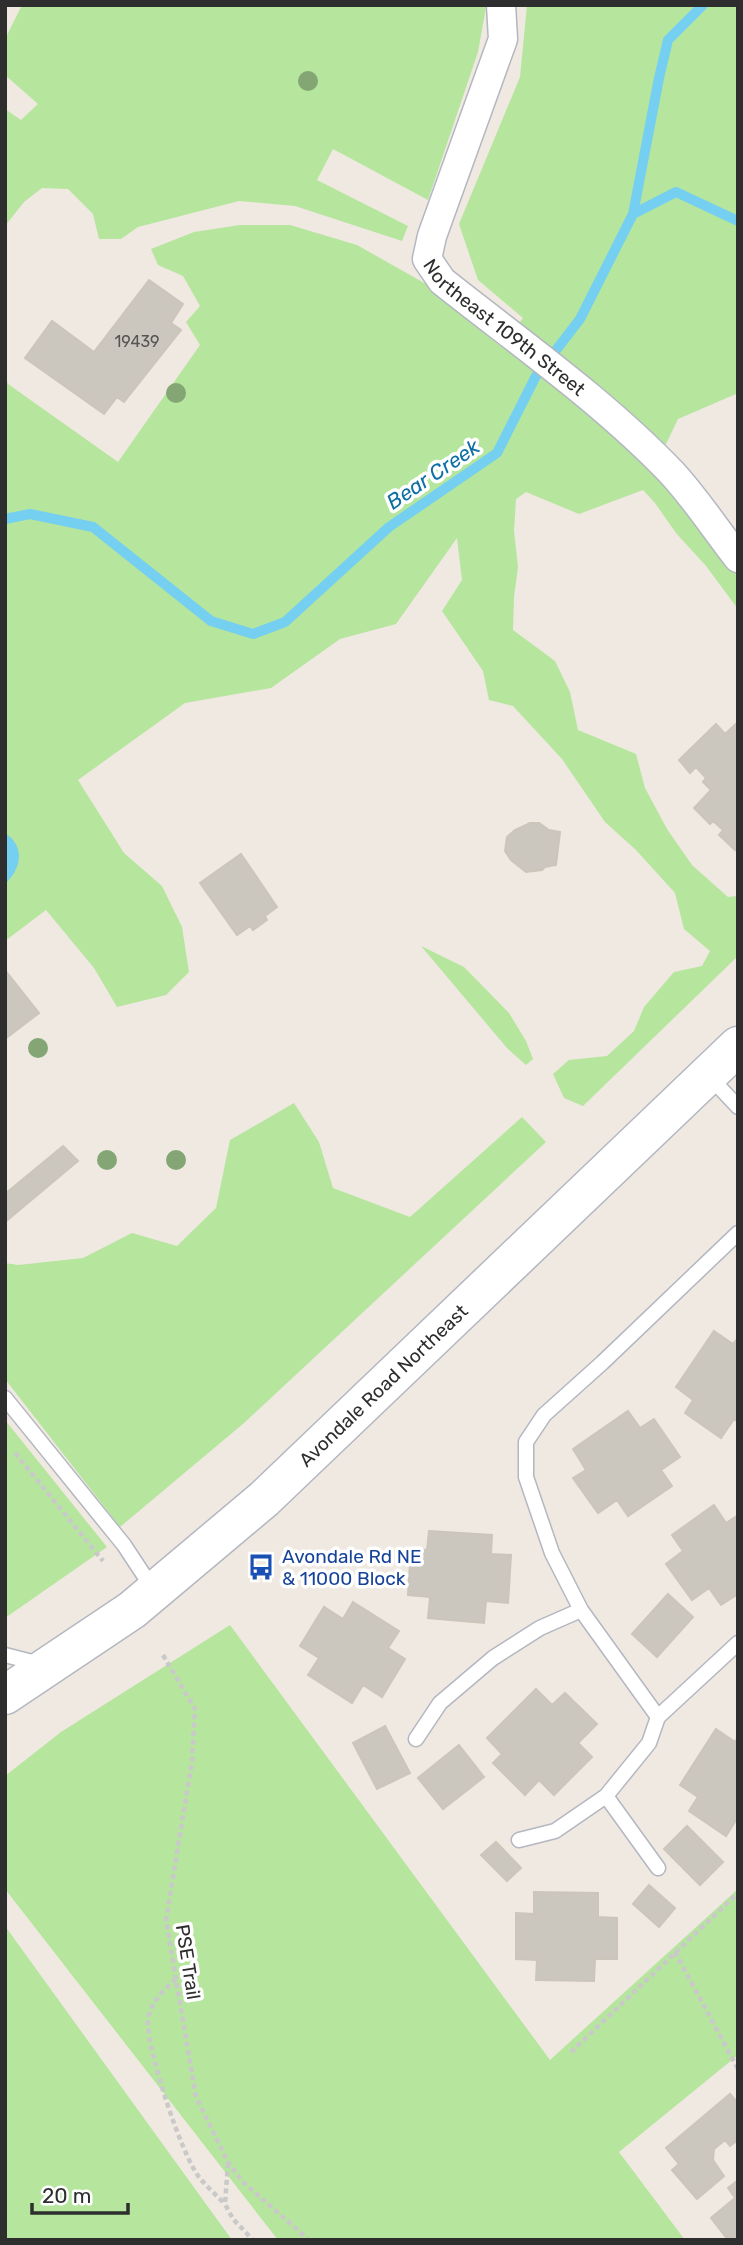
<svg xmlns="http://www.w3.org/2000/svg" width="743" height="2245" font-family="Rubik,sans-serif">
<rect width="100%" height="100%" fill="#efe9e1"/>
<path fill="#b6e59e" d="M22 5H486V7L478 52 428 200 333 149 317 180 408 226 402 241 295 206 239 201 138 227 121 239H99L93 214 68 189 42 188 24 202 5 226V109L21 120 38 104 5 75V39Z
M527 5H738V389L736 394 678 419 653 471 738 574V609L706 566 676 533 655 503 643 490 579 514 526 492 516 499 514 531 518 567 514 597 513 630 555 661 570 692 578 730 636 754 645 788 667 829 692 865 728 897 738 896V956L583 1106 564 1098 553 1074 569 1060 607 1056 634 1031 644 1007 674 972 702 966 710 951 684 929 675 893 636 850 605 822 562 759 513 706 489 700 483 671 442 611 462 580 457 538 396 624 340 639 271 688 185 703 78 780 124 853 162 886 182 927 189 972 166 995 117 1007 94 968 46 910 5 941V375L8 384 118 462 200 345 186 322 200 306 183 276 158 265 151 249 194 232 240 225H290L357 245 433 288 506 341 523 318 478 280 459 224 520 77Z
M421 946 464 967 509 1013 526 1041 533 1059 526 1065 507 1048Z
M294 1103 319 1142 333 1188 410 1217 522 1117 546 1142 244 1423 120 1527 5 1379V1263L18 1265 83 1258 132 1233 177 1246 216 1208 230 1140Z
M5 1420 107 1547 5 1618Z
M230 1625 550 2060 738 1889V2055L619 2152 685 2240H278L5 1889V1776L61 1732Z
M5 1926 232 2240H5Z"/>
<path fill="#75cff0" d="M5 833C26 847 21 869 5 884Z"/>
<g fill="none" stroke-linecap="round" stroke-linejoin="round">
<path stroke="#75cff0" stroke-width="10" d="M633 214 676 192 738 221
M5 519 30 514 93 527 211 621 253 634 285 622 389 527 497 453 536 376 580 319 633 214 659 78 668 40 703 5"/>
</g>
<path fill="#cbc7bf" stroke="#cbc5ba" stroke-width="2" d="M149 280 183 304 171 323 181 330 124 402 117 397 104 414 25 358 52 321 94 352Z
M738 722V847L735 850 719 835 723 830 713 821 710 824 694 808 711 790 703 782 706 778 696 767 690 773 679 760 716 724 725 734Z
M530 823H539L549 830 560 832 556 865 545 867 542 870 526 872 511 860 505 851 507 837 515 830Z
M241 854 277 907 265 916 267 920 253 930 250 926 237 935 200 883Z
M5 970 39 1013 5 1039Z
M63 1146 78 1161 5 1222V1194Z
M714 1331 733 1344 738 1338V1422L734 1419 721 1438 685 1413 693 1400 676 1387Z
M628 1411 640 1428 654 1419 680 1457 661 1470 672 1486 628 1516 617 1500 598 1513 573 1478 586 1470 573 1449Z
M714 1505 726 1523 738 1515V1594L721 1605 709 1588 692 1600 666 1564 683 1551 672 1535Z
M429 1531 492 1535 491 1554 511 1555 508 1603 486 1601 484 1623 428 1618 430 1597 408 1595 411 1549 427 1550Z
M668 1594 693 1617 657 1657 632 1634Z
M353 1602 399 1631 388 1648 405 1659 382 1697 363 1685 352 1703 308 1675 319 1658 300 1646 324 1607 343 1619Z
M536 1689 552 1705 565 1693 597 1724 578 1743 592 1757 554 1795 539 1780 525 1795 493 1763 502 1754 487 1738Z
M385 1726 410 1773 377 1789 353 1743Z
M716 1729 735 1742 738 1737V1817L726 1836 689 1811 698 1797 680 1785Z
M459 1745 484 1777 443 1809 418 1778Z
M687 1826 723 1862 700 1885 664 1849Z
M496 1842 521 1868 507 1881 481 1855Z
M649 1885 675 1908 659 1927 633 1904Z
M534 1892 598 1893V1917L617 1918V1959H595L594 1981 536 1980 537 1960 516 1959V1913L534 1914Z
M730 2094 738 2103V2140L730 2146 725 2140 714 2149 713 2160 724 2176 697 2199 672 2170 679 2164 666 2148Z
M738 2180V2240H728L711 2218 735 2198 728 2188Z"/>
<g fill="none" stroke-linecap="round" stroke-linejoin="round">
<g stroke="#b4b7c1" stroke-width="17">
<path id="lane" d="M708 1075 738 1107
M5 1398 124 1545 153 1589
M5 1655 40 1664
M658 1717 581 1610 552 1553 526 1477V1442L544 1415 602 1363 738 1233
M416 1739 440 1703 493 1658 540 1628 581 1610
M606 1796 658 1868
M519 1840 555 1831 606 1796 649 1743 658 1717 738 1643"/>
</g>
<g stroke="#b4b7c1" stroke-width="31">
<g id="street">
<path id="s1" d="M501 5 503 39 432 236 427 259 442 281C520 343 603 401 672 473 696 499 716 530 738 558"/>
</g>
</g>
<g stroke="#b4b7c1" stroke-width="41">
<g id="secondary">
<path id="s2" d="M5 1695 132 1610 264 1499 738 1046"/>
</g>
</g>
<path stroke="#c9c9c9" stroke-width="4.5" stroke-dasharray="5 3.5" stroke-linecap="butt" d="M15 1453 103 1561
M163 1655 195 1709 192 1761 166 1920 196 2097 228 2162 243 2182 309 2240
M675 1952 738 2069
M176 1979C163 1990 148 2005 148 2023 148 2052 181 2154 199 2177 206 2186 216 2195 225 2204
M571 2052 738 1893
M228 2163 225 2204 233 2219 253 2240"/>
<use href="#lane" stroke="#fff" stroke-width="14"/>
<use href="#street" stroke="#fff" stroke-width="28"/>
<use href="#secondary" stroke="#fff" stroke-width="38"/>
</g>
<g fill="#84a574">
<circle cx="308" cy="81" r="10"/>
<circle cx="176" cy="393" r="10"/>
<circle cx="38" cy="1048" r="10"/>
<circle cx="107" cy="1160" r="10"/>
<circle cx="176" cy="1160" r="10"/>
</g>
<defs>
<g id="bus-bare" transform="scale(2.1)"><path d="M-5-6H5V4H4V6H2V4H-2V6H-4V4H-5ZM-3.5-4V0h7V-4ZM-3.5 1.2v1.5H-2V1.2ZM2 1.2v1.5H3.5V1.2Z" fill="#1a4fb4" stroke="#fff" stroke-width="2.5" paint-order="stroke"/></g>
</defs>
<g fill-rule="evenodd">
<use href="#bus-bare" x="261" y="1567"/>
</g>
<g text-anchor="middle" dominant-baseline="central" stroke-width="7" stroke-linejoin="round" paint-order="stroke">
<g font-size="16" fill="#555452">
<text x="137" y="341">19439</text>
</g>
<g font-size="19" fill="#2e2e2e" stroke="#fff">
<text stroke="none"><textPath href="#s1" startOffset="371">Northeast 109th Street</textPath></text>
<text stroke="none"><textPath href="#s2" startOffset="490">Avondale Road Northeast</textPath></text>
<text transform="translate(188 1962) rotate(81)">PSE Trail</text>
</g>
<g font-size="19" fill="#164399" stroke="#fff" text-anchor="start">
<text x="282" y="1556">Avondale Rd NE<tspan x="282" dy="22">&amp; 11000 Block</tspan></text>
</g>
<g font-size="21" font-style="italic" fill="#0d6fa3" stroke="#fff">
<text transform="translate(433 474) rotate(-34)">Bear Creek</text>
</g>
</g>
<rect width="743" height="2245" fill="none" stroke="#2e2e2e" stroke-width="14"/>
<path d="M32 2203v10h96v-10" fill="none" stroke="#2e2e2e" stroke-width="3.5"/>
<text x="42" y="2203" font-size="21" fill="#2e2e2e" stroke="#ffffff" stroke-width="5" paint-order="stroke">20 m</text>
</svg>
